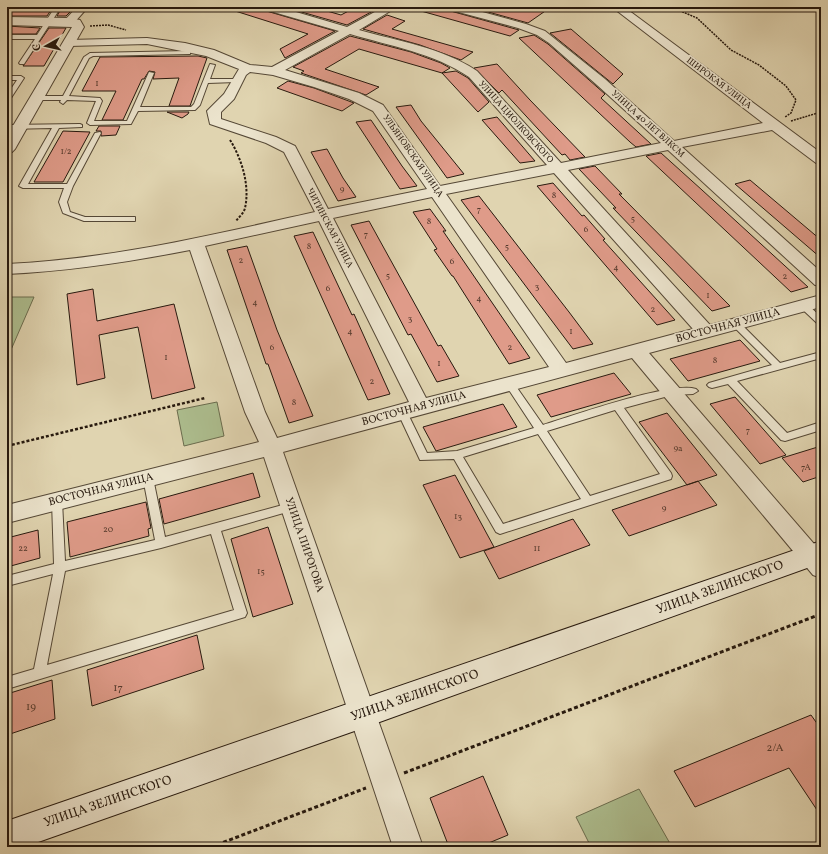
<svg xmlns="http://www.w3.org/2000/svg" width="828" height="854" font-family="Vollkorn,serif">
<rect width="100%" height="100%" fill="#e0d4b0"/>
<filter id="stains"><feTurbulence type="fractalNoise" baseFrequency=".005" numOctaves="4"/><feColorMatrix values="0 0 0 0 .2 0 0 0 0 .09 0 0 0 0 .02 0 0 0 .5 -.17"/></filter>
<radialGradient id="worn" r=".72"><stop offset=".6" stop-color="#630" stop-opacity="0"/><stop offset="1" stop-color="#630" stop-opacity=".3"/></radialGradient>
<path fill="#adbe8f" stroke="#6a6c4e" d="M7 297H34L7 359Z
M217 402 224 436 184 446 177 410Z
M639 789 672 847H591L576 817Z"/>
<path fill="#df9b89" stroke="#27190e" d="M7 7H53L47 16H7Z
M62 7H75L66 16H57Z
M233 7H261L263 10 335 31 285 58 280 49 308 34 232 10Z
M284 7H313L341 15 356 7 373 11 347 25Z
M422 7H445L447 10 519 30 510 36 421 11Z
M470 7H551L528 23Z
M387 15 405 21 392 29 473 52 461 60 420 45 363 29Z
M7 26 40 28 36 34H7Z
M49 28H66L44 66H23Z
M571 29 623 74 613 84 550 33Z
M534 35 548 44 605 94 601 98 651 144 636 147 630 142 519 38Z
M350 36 411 52 441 63 450 68 442 73 456 71 468 78 489 102 478 112 442 73 359 49 325 69 379 87 366 95 301 73 304 71 293 67Z
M198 56 207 58 190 106H169L179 78 153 79 155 72 149 71 144 79H142L123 120H102L116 91H82L100 57Z
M497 64 530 100 585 157 570 160 565 154 562 155 502 90 499 93 474 68Z
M288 81 314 88 354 103 342 111 277 88Z
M411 105 421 121 464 174 447 178 396 107Z
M167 112H189L188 114 182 118Z
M497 117 535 161 520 163 482 120Z
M371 120 402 166 417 186 400 189 356 122Z
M99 126H120L116 135 101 136V131H96Z
M63 131 90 132 63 182H34Z
M327 149 343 178 356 197 338 201 311 152Z
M661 153 702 190 808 287 791 292 646 156Z
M595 166 622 194H619L730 306 712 311 613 208H616L579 169Z
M750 180 821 240V258L735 184Z
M553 183 582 216 584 215 605 239 603 240 675 320 657 325 537 186Z
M479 196 569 312 593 344 573 349 461 200Z
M430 209 446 231H443L530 358 509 364 453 276H452L434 250 437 249 413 212Z
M369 221 438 346 441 345 459 376 437 382 411 334 408 335 351 225Z
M313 232 352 315 354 314 390 394 368 400 294 236Z
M247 246 277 330 313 416 289 423 268 364H266L227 250Z
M93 289 97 321 174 304 195 388 152 399 138 327 99 335 105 378 77 385 67 294Z
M740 340 760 361 688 381 670 359Z
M614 373 631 394 551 417 537 395Z
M735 397 786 455 760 464 710 404Z
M503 404 517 427 436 451 423 427Z
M667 413 717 475 687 485 639 422Z
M821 446V476L803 482 782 458Z
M253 473 260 497 164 524 159 499Z
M455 475 494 547 460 558 423 485Z
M698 481 717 505 629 536 612 510Z
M146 502 151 528 148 529 149 536 70 557 67 522Z
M573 519 590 545 499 579 484 551Z
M268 527 293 604 253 617 231 539Z
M38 530 40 558 7 567V538Z
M197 635 204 669 92 706 87 670Z
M52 680 55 719 7 735V694Z
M811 715 821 729V816L789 768 695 807 674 771Z
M483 776 508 835 479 847H449L430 798Z"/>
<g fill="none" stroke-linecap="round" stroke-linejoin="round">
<g stroke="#554836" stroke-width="2">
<path id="service" d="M55 7H61L24 64H20L19 63 35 39H7V35H37Z
M188 51 190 52V54L93 56 89 58 69 96 100 98 102 101 94 121H127L149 72 154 73 140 107H191L194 104 210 64 215 65 210 79H238L239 80 236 82 208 83 200 105 195 110 138 111 131 124 90 125 87 123 96 101 67 100 63 104 60 102 61 100H38L35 98 38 96H63L84 57 90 53Z
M7 76H21L24 78 9 101 7 102V95L17 80H7Z
M80 124 82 125V127L59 128 28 184H67L95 133 100 132 101 133 73 186 67 202 70 212 85 217H135V221H84L63 213 59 202 64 188H23L19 186 52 128 7 129V125Z
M804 303 807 304 821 317V325L818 324 801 308 800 306 801 304Z
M736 321 739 322 780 363 821 352V358L737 381 787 433 821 422V430L785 441 781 440 728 384 712 388 709 387 707 385 709 383 772 365 733 326 732 324 733 322Z
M510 381 513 382 543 425C572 416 671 381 696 389L698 391 693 394 672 395 624 408 671 473 672 476 671 479 500 534 496 532 454 459 420 460 397 411 402 407 405 408 427 453 457 451 534 428 505 384ZM615 410 660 474 590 496 547 431ZM538 434 581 499 503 524 463 457Z
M148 474 152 475 153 478 165 537 290 503 294 504 295 507 294 510 221 531 247 613 245 617 7 689V677L34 669 53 574 7 586V576L54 564 52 501 53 498 57 497 61 498 62 501 65 561 155 540 143 478 144 475ZM211 534 234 610 47 665 65 571 161 548Z"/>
</g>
<g stroke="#554836" stroke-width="2">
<path id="minor" d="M77 7H88L73 24H65L63 22Z
M262 7H279L347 27 384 7H397L359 30C398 41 443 48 477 71L561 163 661 143 597 85 549 43 537 35 518 28 447 9 446 7H464L526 24 545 31 605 79 674 141 763 123 612 7H624L821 153V164L816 163 772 130 682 147 821 272V286L815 285 668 150 568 170 710 325 821 295V307L649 353 821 552V578L813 575 632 358 283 452 423 847H393L264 457 7 523V505L259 442 245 412 190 250C129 262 69 271 7 274V264C112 259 212 235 315 212L284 152 266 143 210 124 207 111 224 94 239 69 206 56 147 44 69 46 63 43 69 40 147 38 185 43 214 50 250 65 272 67 339 31 263 9ZM350 34C390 46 434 53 469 77L547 165 440 186 383 105 359 93 285 70ZM250 72 273 75 314 87 349 99 373 111 427 189 328 209 295 146 276 137 221 119V112L234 99 246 75ZM554 173 693 329 566 363 446 194ZM432 197 549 367 426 398 333 218ZM319 221 409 402 277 438 265 412 205 246Z"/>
</g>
<g stroke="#554836" stroke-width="2">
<path id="tertiary" d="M7 17 69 18 80 20 84 27 15 149 12 152 7 154V136L72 27 7 25Z"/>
</g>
<g stroke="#27190e" stroke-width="2">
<path id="secondary" d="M821 541V563L363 728 24 847H7V821Z"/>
</g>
<path stroke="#27190e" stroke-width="1.5" stroke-dasharray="2 1" stroke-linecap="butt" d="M671 7 697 18 731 50 759 65 786 86 796 100 791 113 785 117
M90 26 108 25 126 30
M791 121 821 112"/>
<path stroke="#27190e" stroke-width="2" stroke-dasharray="2.5 1.5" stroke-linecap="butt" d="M230 140C242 159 250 186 245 208 244 213 239 217 236 221"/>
<path stroke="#27190e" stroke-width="2.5" stroke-dasharray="3 2" stroke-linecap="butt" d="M7 446 205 398"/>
<path stroke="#27190e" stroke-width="3" stroke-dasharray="4 2.5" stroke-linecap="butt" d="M404 773 821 614
M211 847 366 788"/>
<use href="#service" fill="#ebe3cc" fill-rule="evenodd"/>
<use href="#minor" fill="#ebe3cc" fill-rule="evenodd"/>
<use href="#tertiary" fill="#ebe3cc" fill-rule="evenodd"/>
<use href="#secondary" fill="#ebe3cc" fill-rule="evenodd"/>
</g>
<g text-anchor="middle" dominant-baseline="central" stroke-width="3.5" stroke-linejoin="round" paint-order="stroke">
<g font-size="9" fill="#553a2d">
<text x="97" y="83">1</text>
<text x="66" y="151">1/2</text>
<text x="342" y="189">9</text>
<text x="554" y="195">8</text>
<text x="479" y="209">7</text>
<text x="633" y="218">5</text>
<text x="429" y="221">8</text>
<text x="586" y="229">6</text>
<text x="366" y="234">7</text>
<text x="309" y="246">8</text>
<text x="507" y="246">5</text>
<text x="241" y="260">2</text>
<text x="452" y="261">6</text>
<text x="616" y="267">4</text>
<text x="388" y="275">5</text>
<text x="785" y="276">2</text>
<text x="537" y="286">3</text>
<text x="328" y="288">6</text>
<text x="708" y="295">1</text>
<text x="479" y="298">4</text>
<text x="255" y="302">4</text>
<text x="653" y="309">2</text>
<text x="410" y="318">3</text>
<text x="350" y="331">4</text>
<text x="571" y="331">1</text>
<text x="272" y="347">6</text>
<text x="510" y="347">2</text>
<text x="166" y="357">1</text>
<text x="715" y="360">8</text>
<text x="439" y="363">1</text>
<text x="372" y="381">2</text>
<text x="294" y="402">8</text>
<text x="748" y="430">7</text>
<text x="678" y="448">9а</text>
<text x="806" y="467">7A</text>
<text x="664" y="508">9</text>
<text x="458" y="516">13</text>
<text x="108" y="529">20</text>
<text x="23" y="548">22</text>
<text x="537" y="548">11</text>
<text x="261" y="571">15</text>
</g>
<g font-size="9" fill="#27190e" stroke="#ebe3cc">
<text transform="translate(719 83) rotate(37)">ШИРОКАЯ УЛИЦА</text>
<text transform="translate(516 122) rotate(48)">УЛИЦА ЦИОЛКОВСКОГО</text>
<text transform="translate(648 124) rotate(42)">УЛИЦА 40 ЛЕТ ВЛКСМ</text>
<text transform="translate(413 156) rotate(55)">УЛЬЯНОВСКАЯ УЛИЦА</text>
<text transform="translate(330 228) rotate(62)">ЧИТИНСКАЯ УЛИЦА</text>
</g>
<g font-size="11" fill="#27190e" stroke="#ebe3cc">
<text transform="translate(728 326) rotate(-15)">ВОСТОЧНАЯ УЛИЦА</text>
<text transform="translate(414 409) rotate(-15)">ВОСТОЧНАЯ УЛИЦА</text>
<text transform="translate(101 490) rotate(-14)">ВОСТОЧНАЯ УЛИЦА</text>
<text transform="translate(304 545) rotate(71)">УЛИЦА ПИРОГОВА</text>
</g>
<g font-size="11" fill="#553a2d">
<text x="118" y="688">17</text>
<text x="31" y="707">19</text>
<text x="775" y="748">2/A</text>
</g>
<g font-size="13" fill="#27190e" stroke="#ebe3cc">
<text transform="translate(720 588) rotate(-20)">УЛИЦА ЗЕЛИНСКОГО</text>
<text transform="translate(415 696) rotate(-19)">УЛИЦА ЗЕЛИНСКОГО</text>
<text transform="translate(108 802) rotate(-19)">УЛИЦА ЗЕЛИНСКОГО</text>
</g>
</g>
<rect width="828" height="854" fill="none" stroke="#e0d4b0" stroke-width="24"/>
<rect x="8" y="8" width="812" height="838" fill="none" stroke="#27190e" stroke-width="2"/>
<rect x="12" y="12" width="804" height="830" fill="none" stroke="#27190e"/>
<g transform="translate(46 46) rotate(262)" stroke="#ebe3cc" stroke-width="3" paint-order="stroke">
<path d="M0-3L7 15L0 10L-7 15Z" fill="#27190e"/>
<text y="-6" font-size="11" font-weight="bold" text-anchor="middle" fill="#27190e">С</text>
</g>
<rect width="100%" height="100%" filter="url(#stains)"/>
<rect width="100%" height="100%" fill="url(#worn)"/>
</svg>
